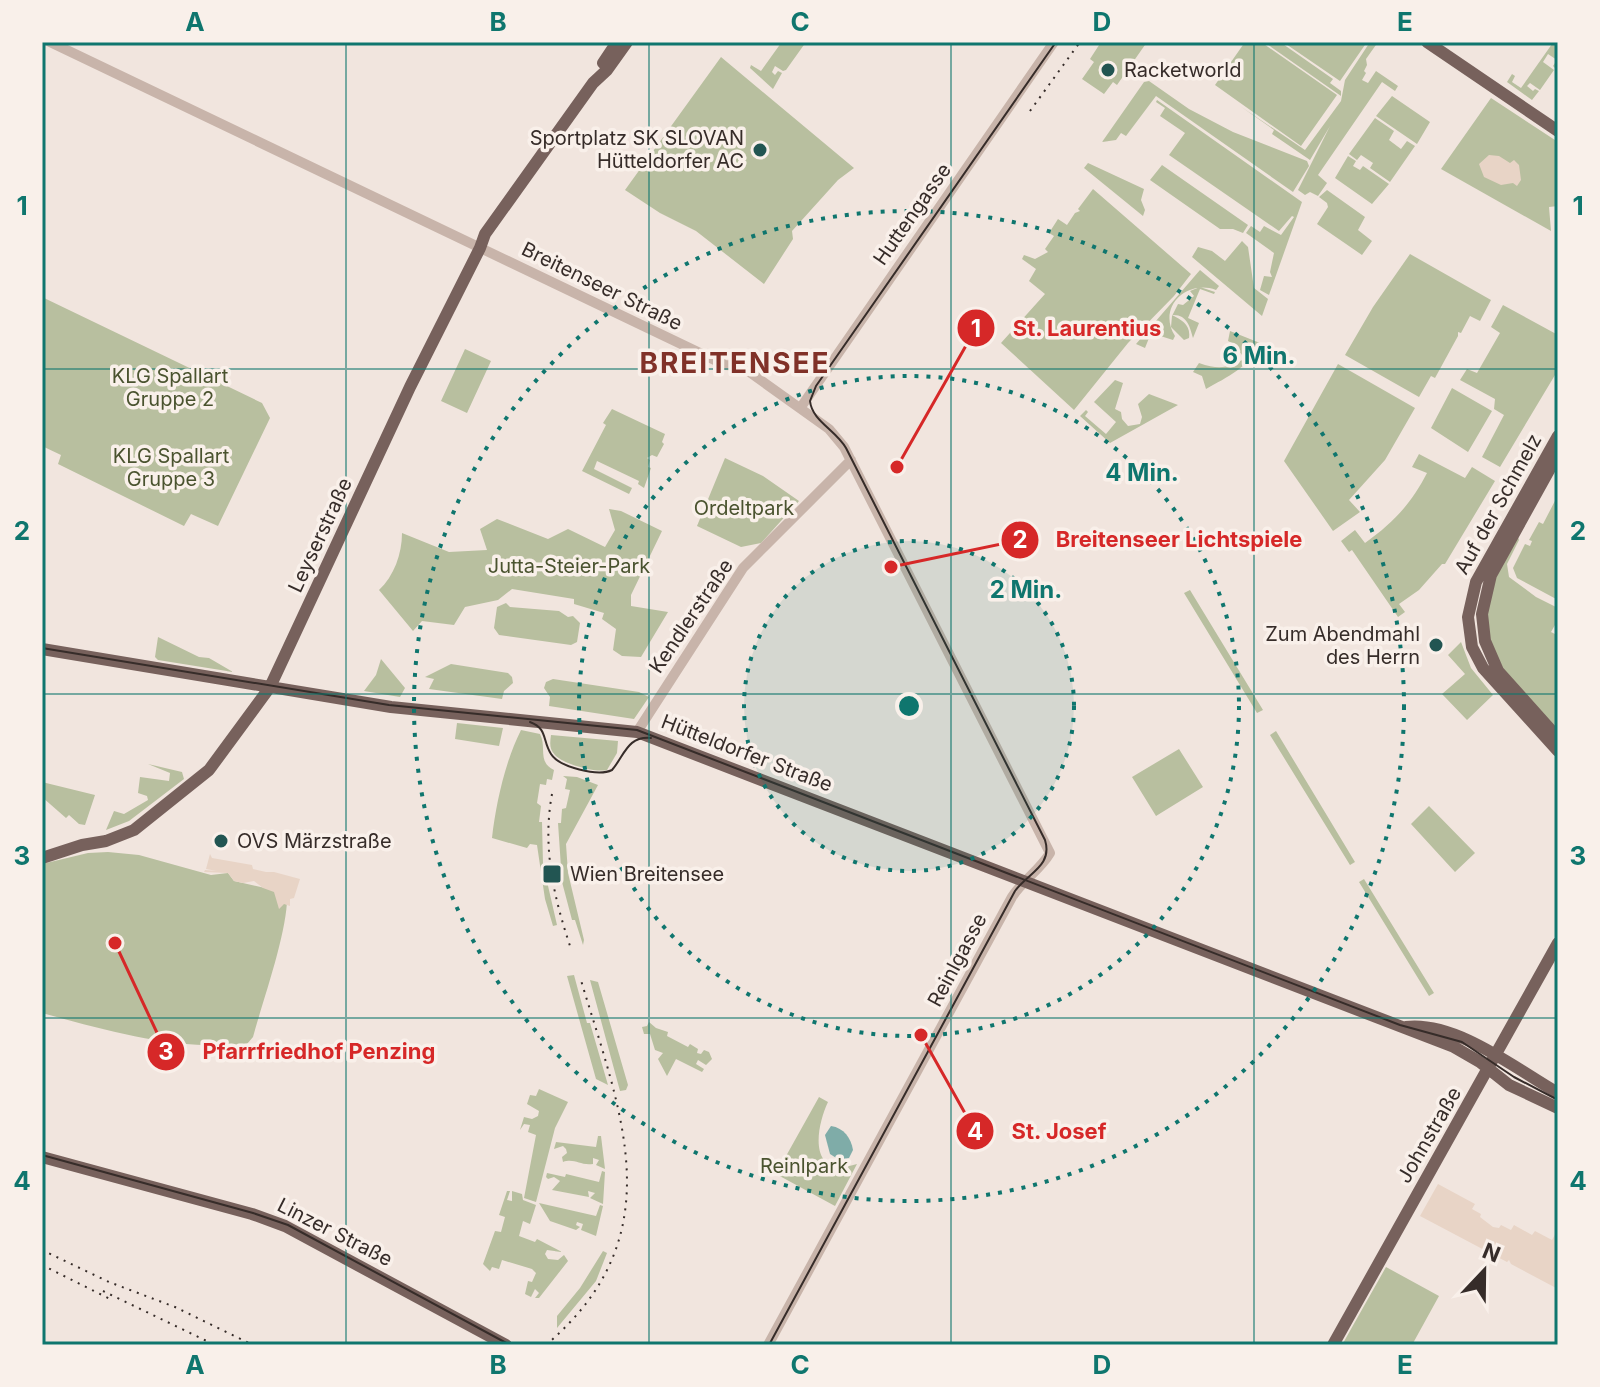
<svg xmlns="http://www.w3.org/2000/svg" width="1600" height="1387" font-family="Inter,sans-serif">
<rect width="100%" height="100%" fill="#f1e5de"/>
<path fill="#b8bf9f" d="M806 42 786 70 783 71 775 66 772 72 775 75 778 71 782 73 773 89 750 68 751 65 761 71 781 43Z
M1101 42H1147L1117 85 1113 82 1104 94 1082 79 1094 62 1090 59Z
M1245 42H1261L1337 95 1301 146 1215 85Z
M1264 42H1280L1333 79 1330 83 1341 91V96Z
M1283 42H1367L1340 81Z
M1370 42H1378L1366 59 1367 65 1364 71 1366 73 1362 80 1368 83 1376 71 1398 86 1395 91 1382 82 1318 175 1327 183 1318 196 1310 192 1305 195 1298 190 1330 126 1310 160 1272 134 1274 130 1240 106 1305 150 1341 101 1345 80Z
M1550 42H1558V64L1555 68 1553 66 1557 60 1548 54 1543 62 1554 70 1540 90 1530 83 1527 86 1533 91 1535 89 1539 91 1532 100 1507 82 1512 74 1515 76 1512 82 1521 88 1552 44Z
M721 57 854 168 838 180 792 231 793 239 764 284 696 231 660 213 625 190Z
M1149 81 1189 109 1233 132 1307 161 1309 166 1293 192 1156 96 1126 136 1121 133 1116 140 1102 142 1144 82Z
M1392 96 1430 122 1417 144 1376 116Z
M1491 98 1558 142V206L1549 207 1551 231 1441 169Z
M1157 100 1302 202 1269 295 1260 290 1264 276 1272 277 1270 272 1274 253 1246 233 1251 226 1260 232 1264 226 1281 235 1294 217 1292 216 1279 231 1169 155 1185 133 1160 116 1165 108 1156 102Z
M1375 118 1394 131 1389 140 1401 149 1407 141 1415 146 1390 182 1370 168 1373 163 1361 155 1357 160 1349 154Z
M1348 156 1356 161 1353 166 1360 170 1363 166 1389 184 1372 204 1335 178Z
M1088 163 1144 189 1141 200 1145 210 1143 216 1084 168Z
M1162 165 1248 225 1243 233 1233 229H1220L1150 180Z
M1093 189 1191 274 1174 296 1128 343 1074 410 1001 343 1045 294 1029 281 1036 269 1022 259 1024 255 1035 259 1048 252 1045 249 1054 236 1049 233 1058 219 1067 225 1075 213 1080 211 1078 209Z
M1327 190 1365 217 1358 230 1372 241 1362 255 1317 224 1328 207 1327 203 1319 197Z
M1242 241 1248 247 1254 288 1268 299 1262 316 1192 257 1198 247 1212 251 1225 261Z
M1410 254 1491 300 1480 321 1470 316 1461 333 1458 332V336L1435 378 1431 376 1419 397 1345 355 1373 307Z
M1200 270 1219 286 1216 290C1186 279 1157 308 1175 336L1173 340 1151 333 1145 348 1136 344Z
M1200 287 1215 292 1214 294 1200 289 1188 318 1199 323 1193 338C1190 327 1187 314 1172 315 1182 320 1191 325 1189 338L1184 340 1171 327 1172 316 1178 304 1183 305 1194 296 1190 291Z
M42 297 262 403 270 418 218 526 191 514 184 526 58 464 61 455 42 446Z
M1503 305 1558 335V370L1500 467 1482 457 1504 415 1494 409 1495 399 1460 380 1467 369 1477 373 1500 333 1491 327Z
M1230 331 1260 343C1250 367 1227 377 1206 389L1202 376 1193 372 1199 363C1222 371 1229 367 1248 357L1245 353 1242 355 1234 344 1228 341Z
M465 349 491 361 467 413 441 401Z
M1338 364 1415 408 1385 460 1349 500 1360 512 1333 531 1284 461Z
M1115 380 1123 383 1115 409 1121 412 1122 419 1128 426 1140 424 1142 417 1138 404 1149 394 1178 405 1110 443 1080 416 1086 410 1088 412 1085 416 1106 434 1116 422 1094 402Z
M1452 388 1492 411 1468 452 1431 428Z
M612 409 665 434 662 442 664 444 657 457 652 455 647 458 650 460 648 467 651 468 644 488 638 484 639 481 597 461 594 469 632 488 629 494 582 471 606 425 603 423Z
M1419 454 1465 478 1472 467 1495 481 1445 564H1442L1419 590 1399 604 1405 612 1398 617 1352 550 1349 552 1341 541 1355 530 1365 543C1393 523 1411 504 1427 473L1412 467Z
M725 458 763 476 799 501 761 543 741 547 697 526Z
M1558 495V600L1517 578 1513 568 1525 544 1530 546 1532 541 1529 540 1539 522 1543 524Z
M609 509 621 511 662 531 631 595V606L668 612 641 657 622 656 613 650 616 629 602 619 604 613 574 604V599L512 589 498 600 465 607 454 625 422 621 413 631 379 590C394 576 402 554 402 533L449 552 487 550 480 529 497 519 548 539 568 529 605 547 615 530Z
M1518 537 1519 540 1507 564 1509 577 1536 597 1558 608V626L1555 625 1551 632 1555 634 1558 629V733L1499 665 1486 628 1491 582Z
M1190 590 1263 710 1257 713 1184 593Z
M506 603 510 607 559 611 568 617 573 616 580 623 577 642 571 645 499 635 494 628 497 607Z
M158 637 199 657 209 658 233 672 158 660 155 657Z
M1461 642 1471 668 1493 695 1467 720 1442 694 1465 674 1448 655Z
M381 659 405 688 400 697 364 691 376 675Z
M451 664 508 673 512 677 513 683 504 691 502 699 429 689 434 679 425 677Z
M553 679 639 692 649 697 634 719 549 706 550 697 544 688 546 682Z
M457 723 503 728 499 746 455 739Z
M521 730 540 734C547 747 537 762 554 770L552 780 547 779 546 785 540 784 537 803 541 806 539 822H542L543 864 557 925 553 926 545 899 537 845 530 844 527 848 492 838C496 803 505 762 521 730Z
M1276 731 1355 862 1350 865 1270 735Z
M551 735 618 741 617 753 607 770C596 773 563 764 555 755 549 749 550 743 551 735Z
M1179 749 1203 787 1156 816 1132 777Z
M148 764 182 772 184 779 129 821 106 830 114 811 124 814 148 800 147 796 138 793 140 777 169 781 170 773Z
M563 776 577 777 598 785 566 844 568 873 584 940 583 945 575 920H572L562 882 558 823H561L562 809 566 808 570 790 565 789 567 779Z
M42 782 95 795 85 825 79 824 69 815 66 818 42 797Z
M1429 806 1475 853 1455 872 1411 824Z
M108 852 139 855 211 875 228 873 234 881 287 893C289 928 263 1000 253 1037L247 1044C177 1051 109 1031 42 1013V864L88 853Z
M1364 879 1434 993 1429 996 1359 882Z
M574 975 587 1023H590L608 1085 596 1079 567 976Z
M590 980 598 982 628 1085 626 1090 620 1091Z
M649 1022 656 1028 668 1032 667 1036 688 1047 690 1044 698 1049 697 1053 701 1054 704 1050 709 1052 712 1059 706 1065 698 1060 696 1064 704 1069 702 1072 676 1059 667 1076 658 1059 663 1053 655 1050 650 1034H644L642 1027 647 1026Z
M539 1089 568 1102 555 1128 536 1202 524 1198 536 1135 528 1132 530 1125 524 1124 520 1130 524 1117 532 1119 538 1116 539 1111 527 1104 530 1095 536 1096Z
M819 1097 828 1102C816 1127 807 1180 857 1164L835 1206 776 1174Z
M598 1136H601L605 1169 596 1165 599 1160 593 1158V1164C580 1166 575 1158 563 1162L562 1157 567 1153 566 1149 563 1146 554 1149 556 1142 596 1147Z
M602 1171 605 1172 603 1204 590 1198 595 1193 588 1191 589 1197 552 1190 560 1181 554 1177 548 1179 546 1177 547 1173 565 1177 566 1174 599 1182Z
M507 1191H510L507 1200 512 1201V1191L522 1194 523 1200 536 1205 530 1224 523 1221 519 1236 535 1242 537 1239 562 1252 547 1250 545 1254 548 1259 558 1260 564 1255 568 1261 539 1298H535L539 1293 535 1289 531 1297 525 1294 528 1281 532 1282 536 1273 532 1269 502 1260 499 1269 492 1267 490 1271 483 1264 495 1231 501 1232 505 1217 499 1215Z
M539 1203 596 1216 600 1205 603 1206 596 1236 581 1230 583 1224 577 1222 576 1225 580 1227 576 1230 550 1221Z
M603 1251 607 1253 596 1281 557 1328V1316L580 1288Z
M1386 1267 1439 1296 1412 1345H1342Z"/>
<path fill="#e8d4c6" d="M1489 155 1499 156 1510 163 1514 160 1519 165 1521 180 1517 186 1513 183 1501 185 1484 177 1479 164Z
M210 854 212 858 252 865 253 869 266 872H274L300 879 294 898 290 899V906L284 904 279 909 274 892 263 888 254 881 243 883 234 881 228 873 204 872 205 870 217 871 206 869Z
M1438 1184 1475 1204 1472 1209 1481 1214 1480 1217 1493 1227 1499 1228 1501 1225 1511 1230 1514 1225 1532 1235 1535 1231 1552 1240 1558 1229V1289L1511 1264 1509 1260 1507 1262 1420 1216Z"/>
<path fill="#7faca8" d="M831 1126C844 1128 851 1138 853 1150L849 1158 841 1161 830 1154 825 1135Z"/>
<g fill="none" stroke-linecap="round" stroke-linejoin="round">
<path stroke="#c8b4aa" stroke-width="10" d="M50 42 725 365 741 366 829 429 844 447 1050 853C1040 870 1023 880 1012 897L768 1345
M801 407 1054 42
M637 732 743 568 851 460"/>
<path stroke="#77615c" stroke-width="12" d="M1427 42 1558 131
M603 63 617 42
M1558 436 1476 582 1468 617 1472 647 1483 668 1558 751
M1558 454 1491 575 1482 614 1485 641 1498 671 1558 738
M42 649 391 707 637 732 1454 1047 1480 1062 1509 1085 1558 1108
M42 858 82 845 106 841 134 830 209 770 270 687 285 655 410 387 480 248 485 234 593 83 607 70 627 42
M1406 1027C1456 1021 1516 1069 1558 1093
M42 1157 252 1214 285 1226 506 1345
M1333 1345 1558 943"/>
<path stroke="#362c29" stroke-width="2" d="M42 648 389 705 637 730 1400 1025 1462 1042 1514 1077 1558 1100
M530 722C548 729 542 740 551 754 559 767 598 777 612 770 625 755 627 736 651 738
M42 1155 253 1213 288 1225 510 1345
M769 1345 1015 891C1028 873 1053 866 1045 840L846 448C836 430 812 421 810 401L816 386 1056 42"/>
<path stroke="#362c29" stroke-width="2" stroke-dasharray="2 6" stroke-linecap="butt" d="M1030 111 1080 42
M552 794C542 848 554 898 571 949
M42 1250 109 1282 175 1307 253 1345
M42 1265 110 1299
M103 1291 215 1345
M546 1345C675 1235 621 1114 580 977"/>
</g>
<path fill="none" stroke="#0f766e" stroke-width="2" stroke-opacity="0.55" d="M346 42V1345M649 42V1345M951 42V1345M1254 42V1345M42 369H1558M42 694H1558M42 1018H1558"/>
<circle cx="909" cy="706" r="165" fill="#0f766e" fill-opacity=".12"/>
<g fill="none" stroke="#0f766e" stroke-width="4" stroke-dasharray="4 8">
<circle cx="909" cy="706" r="165"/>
<circle cx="909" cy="706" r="330"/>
<circle cx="909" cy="706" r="495"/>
</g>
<g fill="#225552" stroke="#f9f0ea" stroke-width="3">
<circle cx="1108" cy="70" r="8"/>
<circle cx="760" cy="150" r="8"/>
<circle cx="1436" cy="645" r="8"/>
<circle cx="221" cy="841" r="8"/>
<rect x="542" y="864" width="20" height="20" rx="4"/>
</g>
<g text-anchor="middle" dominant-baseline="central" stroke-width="7" stroke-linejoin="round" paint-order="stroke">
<g font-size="20" fill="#362c29" stroke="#f9f0ea" text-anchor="start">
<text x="1124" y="70">Racketworld</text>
<text x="744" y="138" text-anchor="end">Sportplatz SK SLOVAN<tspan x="744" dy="23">Hütteldorfer AC</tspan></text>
<text x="1420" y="634" text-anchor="end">Zum Abendmahl<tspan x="1420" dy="23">des Herrn</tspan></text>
<text x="237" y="841">OVS Märzstraße</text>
<text x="570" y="874">Wien Breitensee</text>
</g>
<g font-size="20" fill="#362c29" stroke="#f9f0ea">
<text transform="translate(912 214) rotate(-55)">Huttengasse</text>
<text transform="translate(602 286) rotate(26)">Breitenseer Straße</text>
<text transform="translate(1498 504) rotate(-61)">Auf der Schmelz</text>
<text transform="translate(320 535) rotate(-65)">Leyserstraße</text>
<text transform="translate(691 616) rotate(-56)">Kendlerstraße</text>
<text transform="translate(747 753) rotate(21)">Hütteldorfer Straße</text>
<text transform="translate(957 960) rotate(-62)">Reinlgasse</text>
<text transform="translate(1429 1135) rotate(-60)">Johnstraße</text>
<text transform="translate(335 1232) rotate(27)">Linzer Straße</text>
</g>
<g font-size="20" fill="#4a532f" stroke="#f9f0ea">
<text x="170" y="376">KLG Spallart<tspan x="170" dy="23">Gruppe 2</tspan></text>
<text x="171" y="456">KLG Spallart<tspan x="171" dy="23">Gruppe 3</tspan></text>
<text x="744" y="508">Ordeltpark</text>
<text x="569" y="566">Jutta-Steier-Park</text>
<text x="804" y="1166">Reinlpark</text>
</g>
<g font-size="28" font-weight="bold" letter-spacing="2" fill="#803128" stroke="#f9f0ea">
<text x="735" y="363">BREITENSEE</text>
</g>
</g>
<circle cx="909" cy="706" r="12" fill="#0f766e" stroke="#f9f0ea" stroke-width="4"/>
<g font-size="24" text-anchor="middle" font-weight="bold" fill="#0f766e" stroke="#f9f0ea" stroke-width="7" stroke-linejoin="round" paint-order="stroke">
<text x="1259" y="364">6 Min.</text>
<text x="1142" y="481">4 Min.</text>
<text x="1026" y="598">2 Min.</text>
</g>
<path fill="none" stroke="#d62828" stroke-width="3" d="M897 467L976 328M891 567L1020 540M115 943L166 1052M921 1035L975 1131"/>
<g fill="#d62828" stroke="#f9f0ea" stroke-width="3">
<circle cx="897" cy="467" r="8"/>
<circle cx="891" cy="567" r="8"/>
<circle cx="115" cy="943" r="8"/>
<circle cx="921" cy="1035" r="8"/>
<circle cx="976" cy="328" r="20"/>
<circle cx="1020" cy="540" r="20"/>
<circle cx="166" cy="1052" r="20"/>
<circle cx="975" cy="1131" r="20"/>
</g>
<g font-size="24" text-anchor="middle" font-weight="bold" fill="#fff">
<text x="976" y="337">1</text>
<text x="1020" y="548">2</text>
<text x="166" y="1060">3</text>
<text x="975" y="1140">4</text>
</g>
<g font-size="22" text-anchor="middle" font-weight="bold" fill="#d62828" stroke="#f9f0ea" stroke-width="7" stroke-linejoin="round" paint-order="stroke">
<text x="1087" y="336">St. Laurentius</text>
<text x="1179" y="547">Breitenseer Lichtspiele</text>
<text x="319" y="1059">Pfarrfriedhof Penzing</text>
<text x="1059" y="1139">St. Josef</text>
</g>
<rect width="1600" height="1387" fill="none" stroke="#f9f0ea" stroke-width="88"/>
<g transform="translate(1484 1271) rotate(22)" stroke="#f9f0ea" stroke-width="6" paint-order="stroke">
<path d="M0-6L14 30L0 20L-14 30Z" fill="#362c29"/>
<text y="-12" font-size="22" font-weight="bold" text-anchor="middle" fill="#362c29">N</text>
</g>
<rect x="44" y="44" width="1512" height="1299" fill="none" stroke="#0f766e" stroke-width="3"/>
<g font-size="26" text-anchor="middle" font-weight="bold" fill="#0f766e">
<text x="195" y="31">A</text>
<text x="498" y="31">B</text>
<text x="800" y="31">C</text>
<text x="1102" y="31">D</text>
<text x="1405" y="31">E</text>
<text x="22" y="215">1</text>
<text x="1578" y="215">1</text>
<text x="22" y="540">2</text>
<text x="1578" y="540">2</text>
<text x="22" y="865">3</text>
<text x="1578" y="865">3</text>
<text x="22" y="1190">4</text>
<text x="1578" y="1190">4</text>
<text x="195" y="1374">A</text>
<text x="498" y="1374">B</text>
<text x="800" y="1374">C</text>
<text x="1102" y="1374">D</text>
<text x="1405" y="1374">E</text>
</g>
</svg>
